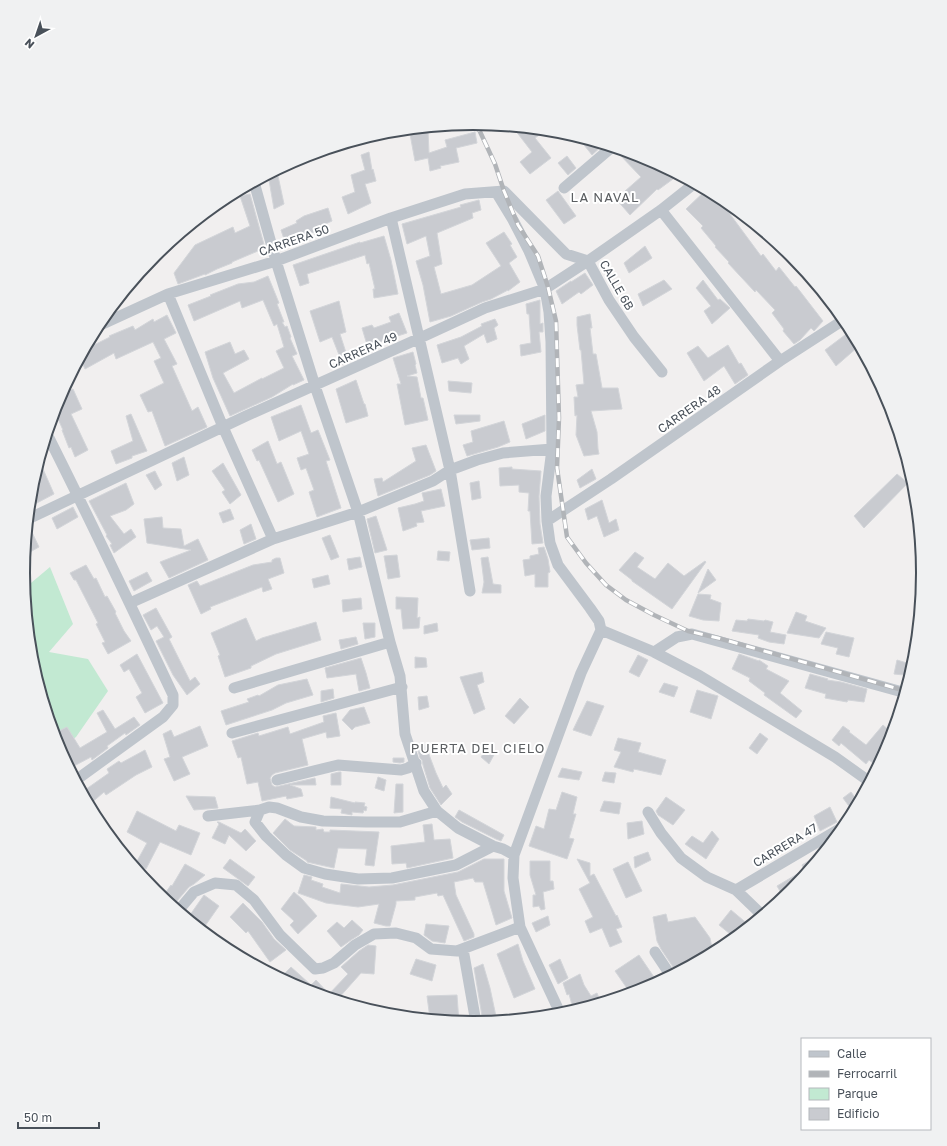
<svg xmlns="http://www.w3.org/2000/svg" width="947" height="1146" font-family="'Golos Text',sans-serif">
<rect width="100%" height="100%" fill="#f1efef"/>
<path fill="#c2e9d2" d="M50 567 73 624 49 652 88 659 108 691 76 737 59 749 32 661 25 588Z"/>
<path fill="#c9cbd0" stroke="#d3d5d9" d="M512 126 546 130 535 138 551 158 530 174 520 162 532 152Z
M428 131 429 153 447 147 445 140 475 132 477 143 456 148 459 162 440 166 441 168 430 171 428 158 415 161 410 134Z
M577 136 590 140 604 144 592 155Z
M625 150 646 157 678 174 673 179 658 190 657 189 630 215 616 199 641 177 620 155Z
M369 152 372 170 373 169 376 181 365 184 371 203 348 214 342 197 355 192 351 175 365 170 361 155Z
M567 156 576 168 568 175 558 163Z
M278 176 284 204 274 209 269 180Z
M707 189 709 191 722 207 724 206 761 256 763 254 776 271 779 267 795 287 796 286 823 321 814 331 811 328 800 340 794 344 783 331 784 329 772 313 775 310 756 290 755 292 741 277 728 263 729 262 715 247 716 246 701 228 703 226 686 209Z
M558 191 576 216 564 224 546 200Z
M250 194 265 248 232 262V263L217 269 205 275V274L178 284 174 273 195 245 233 227 235 233 250 226 240 196Z
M479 200 481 210 472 213 473 218 437 233 442 264 434 267 441 294 472 285 501 266 486 243 504 232 512 244 510 245 517 257 509 263 520 282 508 291V290L491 299 482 302 451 316 430 322 423 285 416 261 430 256 426 236 407 244 402 224 461 207 460 205Z
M328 208 332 221 321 226 323 231 315 235 314 232 285 242 281 230 297 223 296 221 304 216Z
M384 236 391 260 398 294 374 298 373 289H375L369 263 367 264 365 255 307 274 309 283 300 286 293 265 360 242V243Z
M645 246 652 258 629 273 624 263Z
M585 273 593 285 581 294 579 292 562 304 556 291 571 281V282Z
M268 276 279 303 277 304 284 322H282L285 327 287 326 291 337 290 338 297 354 292 356 304 380 293 385V384L272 397 230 416 213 378 205 352 230 342 235 354 244 350 249 359 223 373 234 393 262 378V379L284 368 276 351 284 347 277 324 274 326 263 300 242 308 240 301 194 321 188 305 211 296 210 295 238 284 254 282Z
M664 280 672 289 643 306 638 294Z
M703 280 718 300 720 299 730 308 712 324 704 311 711 306 696 288Z
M540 300V324L543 323V332H539L541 352 521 356 520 345 531 343 529 314H527L526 304Z
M339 301 346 332 340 334 349 362 343 365 332 337 320 342 310 311Z
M399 313 407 333 382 341 368 348 362 328 372 325 374 328 391 322 389 317Z
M590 314 592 328H590L593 354H596L602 388H618L622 409 591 411 597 432 598 449 599 454 584 456 576 435 577 415 575 416 574 397H578L576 385 584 384 581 350H580L577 325V317Z
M167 315 176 333 164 339 177 364 172 366 192 411 198 407 207 427 165 446 152 411 148 412 140 395 164 383 154 361 161 358 153 342 116 359 114 353 85 369 80 358 84 350 110 337 109 336 133 326 135 330 153 319 154 322Z
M495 319 498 325 494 328 497 339 487 343 484 334 464 346 469 359 461 364 458 358 442 363 437 345 461 337 482 326 481 324Z
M849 332 859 346 836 366 825 350Z
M728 345 739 364 741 363 748 375 735 384 724 366 704 381 687 353 698 346 708 358Z
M413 352 416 364 415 365 417 373 407 376 417 377 421 398H423L428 420 405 425 397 384H401L393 358Z
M356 380 364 404H365L368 416 346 423 336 389Z
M448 381 472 383 471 393 449 391Z
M73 389 82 409 71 414 88 450 75 457 71 447 69 448 62 430H63L54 410 57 400 61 393Z
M301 405 311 433 318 430 330 460 326 461 341 508 317 517 309 492 314 490 306 468 301 470 297 458 309 454 301 431 279 441 271 417Z
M131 414 147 451 132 456V458L116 464 111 451 133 441 126 416Z
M454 415H480V421L456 424Z
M545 415V431L526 439 522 424Z
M504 421 510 442 498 447 467 456 463 445 473 442 471 431Z
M268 441 277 464 281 462 294 494 278 502 259 460 257 461 252 450Z
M426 445 436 471 430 475 378 496 374 479 382 478 383 482 416 461 412 448Z
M184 457 189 475 177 481 172 463Z
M39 460 54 494 33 505 30 498 32 485Z
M223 463 241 495 230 504 222 492 225 490 212 471Z
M512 467V469L541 471 539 496 540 524 543 543 532 544 530 511H528L529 493 519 492V485L500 486 499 468Z
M592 469 596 479 580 488 577 480Z
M155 471 162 485 155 490 146 475Z
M897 474 908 483 864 528 854 516Z
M479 481 481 498 472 500 470 483Z
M126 483 134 504 126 510 110 516 124 534 131 529 136 537 114 553 110 545 112 544 106 536 107 535 89 501Z
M441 489 445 506 421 511 424 522 416 523 417 526 403 531 398 508 415 504 424 501 422 493Z
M602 500 609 523 616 519 619 530 604 537 597 516 588 520 585 509Z
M73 507 78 517 57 529 52 518Z
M230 509 234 519 223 523 219 513Z
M376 516 387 550 375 553 367 519Z
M162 517 163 528 181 529 184 546 198 539 208 560 169 578 160 562 191 550 147 543 144 519Z
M251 524 256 539 244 544 240 530Z
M28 526H29L39 547 30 552 26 543Z
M330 535 339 557 331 560 322 538Z
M489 538 490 548 472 550 470 540Z
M544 547 548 559 550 572 548 573V587H535V574L525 576 523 560 530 559V556L539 554 538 548Z
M438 551 450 552 449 561 437 560Z
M635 552 644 558 637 567 655 579 668 563 684 576 705 561 706 562 672 609 632 581V580L619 570Z
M397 555 400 577 388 579 384 556Z
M360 557 362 567 349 570 347 559Z
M488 557 493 584 501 585V593H482L484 582 481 558Z
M276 558H280L284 573 268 579 272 589 263 592 262 587 210 607 211 609 201 614 188 585 197 581 200 586 253 565 272 562V560Z
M86 565 94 579 96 578 105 597 107 596 116 612 115 613 124 631 131 641 108 654 102 643 105 642 96 624 98 623 76 580H74L70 573Z
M708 569 716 580 698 593Z
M147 572 152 581 134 591 129 581Z
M328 575 330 584 314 588 312 579Z
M698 594 711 595 710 599 721 603 719 621 703 620 689 616Z
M396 597 418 598 417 618 420 617 419 628 403 629 401 609H396Z
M361 598 362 609 343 612 342 600Z
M156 608 172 637 169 639 190 681 195 677 200 684 187 695 173 675 156 641 164 637 157 626 151 630 143 615Z
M796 612 807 616 805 621 826 628 819 638 787 633Z
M246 618 256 641 262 638 316 622 321 640 276 654 251 666V668L225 677 218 656 220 655 211 633Z
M748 619 764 621 765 620 773 622 770 632 786 635 784 644 769 642 758 638 759 635 732 631 736 620 747 621Z
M363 623H375V637L365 639Z
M437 623 438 631 424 634V626Z
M826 632 854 638 849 657 836 654 838 648 821 644Z
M356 637 358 644 341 649 339 640Z
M137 654 163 703 145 713 136 697 142 693 129 669 124 672 120 665Z
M739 654 759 661V660L768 666 766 669 789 681 780 693 802 711 796 718 764 695 765 693 749 681 750 678 732 669Z
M638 655 648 660 639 677 629 672Z
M415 657 426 658 427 667 415 668Z
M361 658 366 673 370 688 359 691 356 674 327 678 325 668Z
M897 660 907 663 904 675 894 674Z
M482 672 484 682 477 685 485 709 474 714 460 677Z
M810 674 828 679 827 680 841 682 867 689 864 702 848 700 847 702 825 698 826 694 805 688Z
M307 679 313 695 286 703 272 710 226 725 221 711 249 702 247 699 258 695 259 696 278 685Z
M664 683 678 687 674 697 659 692Z
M333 689 334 698 321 702V691Z
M697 690 718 696 711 719 690 712Z
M427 696 429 707 419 710 418 697Z
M520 698 529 707 514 724 505 716Z
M587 701 604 706 591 736 573 730Z
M364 707 370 723 355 727 352 730 342 720 350 710Z
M103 710 115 729 134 717 140 725 126 735 125 733 107 746 108 748 92 760 91 757 74 766 55 733 67 727 80 748 107 732 97 713Z
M336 713 340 736 327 738 326 732 302 739 308 765 275 773 272 775 270 778 272 785 275 787 315 778 316 785H290L301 789 303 796 287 799 286 796 262 801 258 782 247 784 241 757 238 758 232 741 258 733 259 736 288 727 290 734 324 722 323 716Z
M883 725 891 732 880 745 887 750 878 767 869 760 866 764 841 743 839 746 832 740 843 726 850 731 849 732 866 745Z
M200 726 208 746 182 757 190 774 174 781 164 759 170 757 163 734 171 730 174 737Z
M760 733 768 739 757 754 749 748Z
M618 738 641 743 638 752 666 760 661 775 634 769 633 772 614 767 621 752 614 750Z
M425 744 436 773 443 788 446 785 452 794 441 805 430 788 423 765 422 760 420 758 417 747Z
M487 748 495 753 489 764 481 757Z
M145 750 152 767 136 775 106 795 104 792 89 805 82 792 109 773 107 769 119 761 121 763Z
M393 758H404V762L400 763 393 762Z
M562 768 582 772 579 780 558 777Z
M339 772H341V785H331V774Z
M605 772 616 773 614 783 602 781Z
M378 777 386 780 384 791 375 788Z
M396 784H403V812L394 813Z
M562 792 577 797 573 814H576L569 838 574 839 567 859 529 846 536 826 544 829 549 809 556 810Z
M851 792 859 803 854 813 843 798Z
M186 796 215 797 218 808 194 810Z
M331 797 355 803V802L365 803 364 806 367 807 366 811 364 810 363 813 352 812V815L341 813 342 809 330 808Z
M666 797 685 810 673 825 658 815 656 811Z
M604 801 621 803 619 814 600 811Z
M830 807 837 822 820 831 814 816Z
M459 810 504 835 501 841 496 839 462 822 455 817Z
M137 811 176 831 179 825 200 833 191 855 160 842 146 869 136 863 147 843 127 832Z
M285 819 294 826 316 827V830L323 829 324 832H330V830L379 832 374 866 365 865 367 849 338 848 334 868 307 862V861L290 850 273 833Z
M642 821 644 834 628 839 627 823Z
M217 822H219L241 833 245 829 256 841 246 851 229 835 225 844 212 838 219 824Z
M432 824 434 840 450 839 453 858 407 868 406 863 392 864 391 846 425 842 423 825Z
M712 831 719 839 706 859 685 844 692 836 703 843Z
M648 852 651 860 635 868 634 857Z
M823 852 792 892 784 898 777 886 804 870 802 865Z
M230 859 255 877 248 886 223 868Z
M484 859H504V891L512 918 496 925 483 882H475L473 878 454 882 456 895 474 934V937L464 941 443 895 438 896 437 893 415 897V900L396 901V904L390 926H386L374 923 379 904 358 907 326 903 298 893 304 875 312 877 311 880 323 884 322 887 340 893 341 884 369 887 393 885 458 872Z
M577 859 590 863V876L594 874 616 916 617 915 622 927 616 929 622 942 610 947 602 928 590 933 585 921 593 917 579 889 590 883Z
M530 861H550V881H553L554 889 543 892 545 909 541 910 539 906 533 907V895H536L530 875Z
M628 862 642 891 626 898 613 869Z
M185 864 205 875 194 884 189 887 177 901 166 892 171 885 172 886Z
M294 892 302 899 317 916 298 934 290 925 294 921 281 909Z
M204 895 219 906 205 926 190 915Z
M243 903 262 922 274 939 286 950 270 962 248 931 246 933 230 917Z
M731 910 750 926 735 938 719 925Z
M666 914 668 922 695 917 710 938 713 953 677 973 661 949 657 941 653 917Z
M548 916 550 925 536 932 532 923Z
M352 920 363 930 359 935 351 940 341 947 327 931 337 922 344 928Z
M426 924 449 926 445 943 432 941 424 935Z
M518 944 523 961 535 989 514 998 497 954Z
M368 945 376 946 374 974 361 973 337 1000 301 989 286 981 281 977 291 967 311 985 316 980 329 994 348 974 341 967 359 951Z
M639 955 658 983 646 989 631 994 615 971Z
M416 959 436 965 432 981 410 974Z
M560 959 568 978 558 984 549 965Z
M483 964 490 988 497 1021 483 1022 474 968Z
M580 974 584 985 591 996 597 993 601 1003 579 1009 576 1003 572 1005 569 994 567 995 563 983Z
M457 995 459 1022 430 1019 427 996Z"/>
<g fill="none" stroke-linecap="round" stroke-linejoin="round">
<path stroke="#bfc5cc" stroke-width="11" d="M254 182 276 261 315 386 358 512 390 642 400 676 405 734 424 791 437 811 458 828 493 846 503 849 514 855
M564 188 612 147
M496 192 513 220 529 251 545 289 549 312 551 342 552 449 546 496 547 521 550 543 558 565 590 608 599 621 601 630 581 673 514 855 513 878 520 927 561 1015
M661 210 780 361
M391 218 450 470 470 591
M168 294 223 427 273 539
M96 327 168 294 276 261 391 218 465 194 504 191 566 254 588 261 609 300 634 337 662 372
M47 434C91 521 132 608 173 695V705L163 717 76 780
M28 519 246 416 420 338 485 308 545 289 588 261 661 210 695 183
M547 521 611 479 780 361 845 319
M130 603 273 539 358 512 433 481 450 470 477 460 503 453 552 449
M601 630 654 652 700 676 835 757 870 782
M654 652 677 637 692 634 906 693
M234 688 390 642
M232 733 402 687
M277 780 338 765 401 770 408 768 416 763
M437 811 400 822H366L323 821 301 817 277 808 269 807 260 810 255 822 266 836 286 855 304 868 325 874 358 879 392 878 456 865 493 846
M648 812 661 833 681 858 707 877 736 890 763 916
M208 816 260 810
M736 890 848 824
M178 911 194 892 215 883 236 885 254 900 280 935 315 969 323 968 334 963 355 945 374 934 396 933 416 938 431 949 457 951 520 927
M463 949 475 1017
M655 952 671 976"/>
<g stroke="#b1b4b8" stroke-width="4.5">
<path id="rail" d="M476 123 495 164 504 191 518 225 538 256 548 287 556 321 559 418 557 468 567 537 586 563 606 585 626 600 654 615 688 631 718 638 906 691"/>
</g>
<use href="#rail" stroke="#fff" stroke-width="3" stroke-dasharray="9" stroke-linecap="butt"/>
</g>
<g text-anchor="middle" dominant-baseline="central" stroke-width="4" stroke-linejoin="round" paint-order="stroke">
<g font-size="12" fill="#49515a" stroke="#fff">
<text transform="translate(294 240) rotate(-19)">CARRERA 50</text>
<text transform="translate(617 285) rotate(60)">CALLE 6B</text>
<text transform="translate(363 350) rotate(-24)">CARRERA 49</text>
<text transform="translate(689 409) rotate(-35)">CARRERA 48</text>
<text transform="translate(785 845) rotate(-31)">CARRERA 47</text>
</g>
<g font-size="13" letter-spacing="1" fill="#5c5f62" stroke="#fff">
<text x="605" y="197">LA NAVAL</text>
<text x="478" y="748">PUERTA DEL CIELO</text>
</g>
</g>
<path d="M0 0H947V1146H0ZM30 573a443 443 0 1 1 886 0a443 443 0 1 1-886 0Z" fill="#f0f1f2" fill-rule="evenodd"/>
<path fill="none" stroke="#49515a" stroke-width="2" d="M30 573a443 443 0 1 1 886 0a443 443 0 1 1-886 0Z"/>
<rect x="801" y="1038" width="130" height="92" fill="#ffffff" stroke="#b6b9bd"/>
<rect x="809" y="1051" width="20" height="6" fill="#bfc5cc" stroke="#b6b9bd"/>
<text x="837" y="1058" font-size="12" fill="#49515a">Calle</text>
<rect x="809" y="1071" width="20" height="6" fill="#b1b4b8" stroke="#b6b9bd"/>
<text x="837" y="1078" font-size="12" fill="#49515a">Ferrocarril</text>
<rect x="809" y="1088" width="20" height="12" fill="#c2e9d2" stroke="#b6b9bd"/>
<text x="837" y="1098" font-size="12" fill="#49515a">Parque</text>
<rect x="809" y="1108" width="20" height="12" fill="#c9cbd0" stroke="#b6b9bd"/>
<text x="837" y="1118" font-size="12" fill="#49515a">Edificio</text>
<g transform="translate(36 36) rotate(220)" stroke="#ffffff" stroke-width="3" paint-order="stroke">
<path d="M0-3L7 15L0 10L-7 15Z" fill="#49515a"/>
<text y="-6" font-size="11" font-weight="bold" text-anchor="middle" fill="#49515a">N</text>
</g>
<path d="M18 1122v6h81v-6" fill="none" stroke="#49515a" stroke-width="2"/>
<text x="24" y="1122" font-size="12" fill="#49515a" stroke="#ffffff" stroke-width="3" paint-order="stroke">50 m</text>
</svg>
